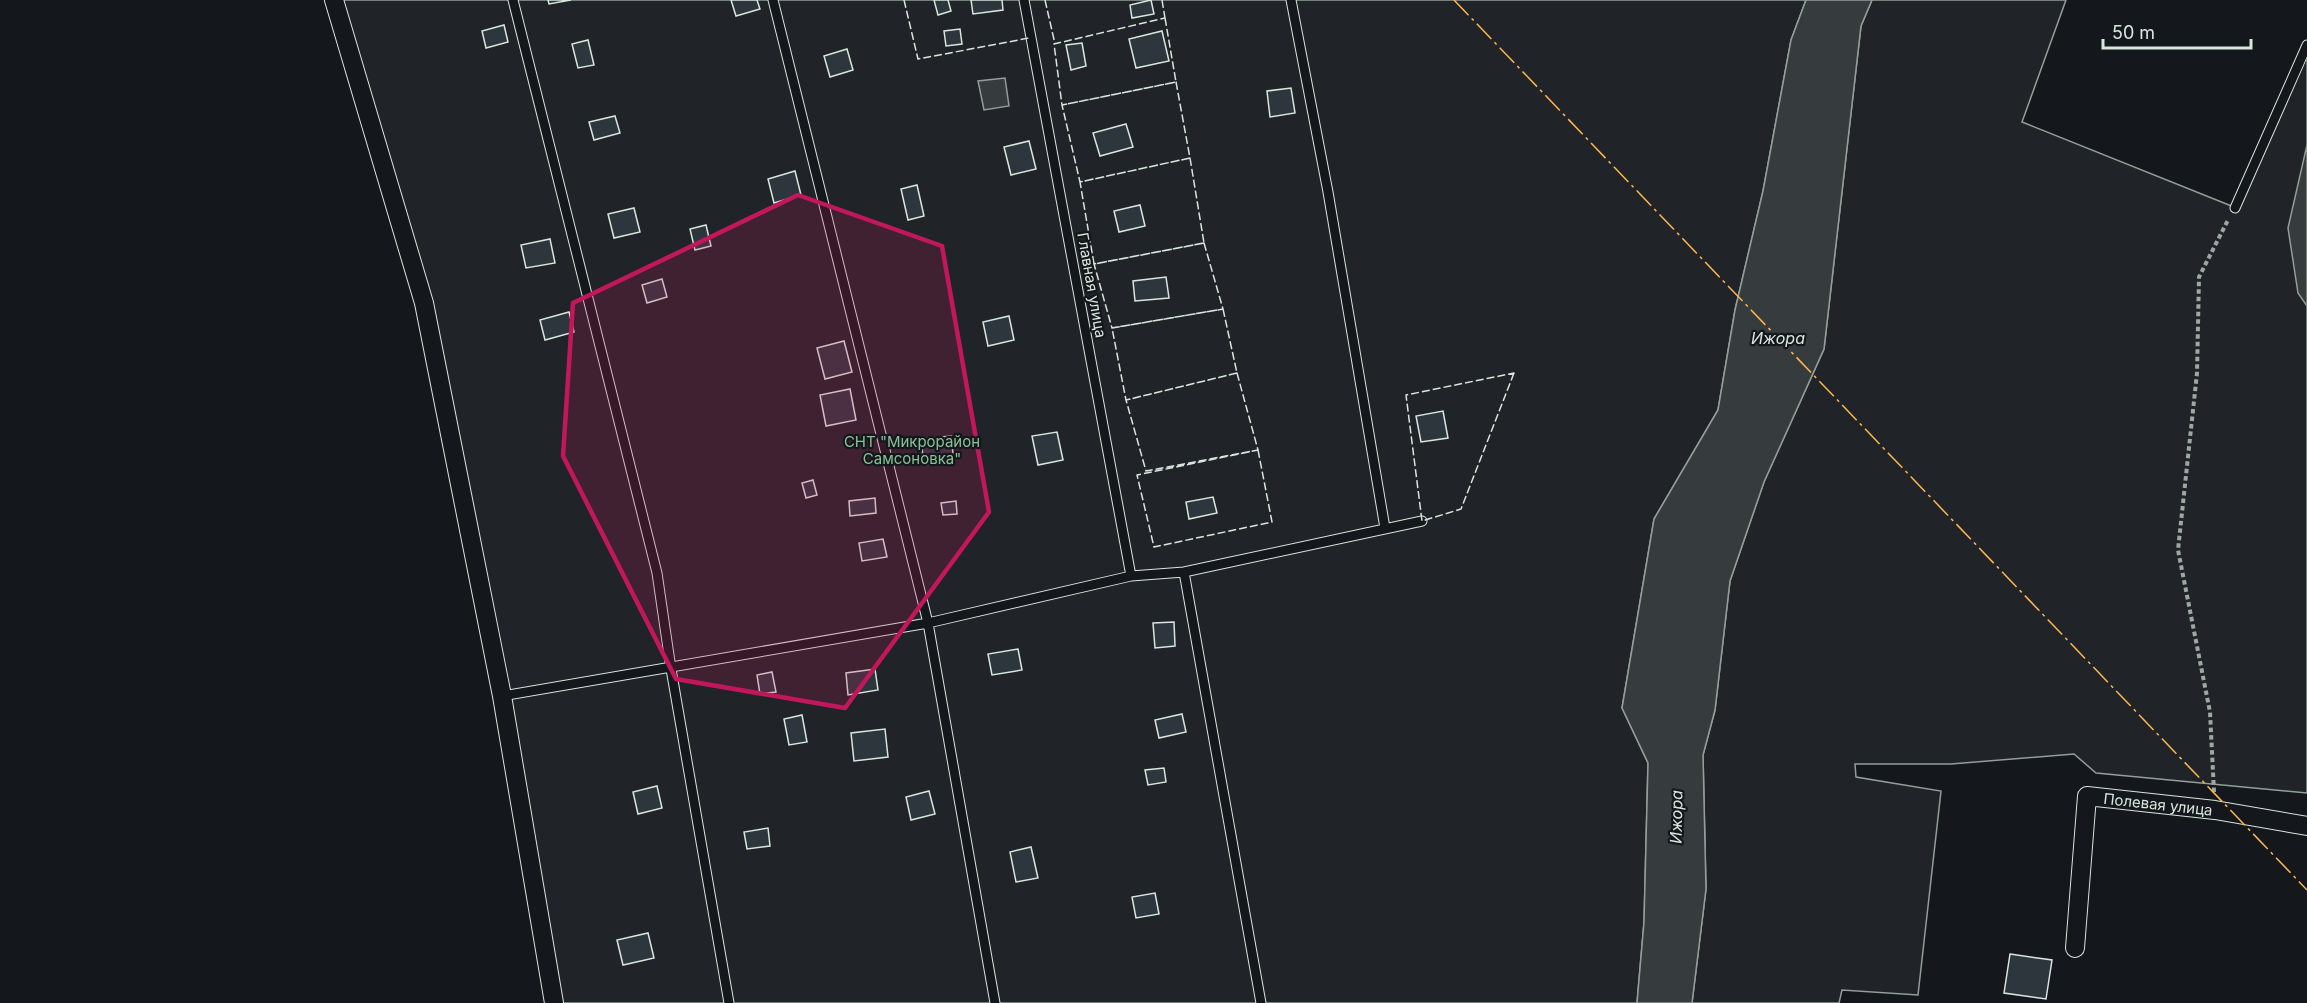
<svg xmlns="http://www.w3.org/2000/svg" width="2307" height="1003" font-family="Inter,sans-serif">
<rect width="100%" height="100%" fill="#14181c"/>
<path fill="#202428" stroke="#939e99" stroke-width="1.5" d="M334 0H1806L1791 40 1763 191 1735 310 1718 410 1654 519 1622 708 1648 763 1644 922 1637 1003H554L424 303Z
M1872 0H2066L2022 122 2234 207 2307 45V793L2096 773 2074 754 1951 764H1855L1856 777 1941 791 1918 995 1842 990 1839 1003H1692L1706 889 1703 755 1715 710 1730 581 1764 482 1824 349 1861 26Z"/>
<path fill="#363b3e" stroke="#939e99" stroke-width="1.5" d="M1806 0H1872L1861 26 1824 349 1764 482 1730 581 1715 710 1703 755 1706 889 1692 1003H1637L1644 922 1648 763 1622 708 1654 519 1718 410 1735 310 1763 191 1791 40Z
M1005 78 1009 106 984 110 978 81Z
M2307 145V306L2298 293 2288 228Z"/>
<path fill="#2c363c" stroke="#d8e6dc" stroke-width="1.5" d="M548 0H571L549 4Z
M731 0H757L760 9 736 16Z
M934 0H948L951 11 938 15Z
M971 0H1002L1003 10 973 14Z
M1151 0 1154 14 1132 18 1130 5Z
M504 25 508 42 486 48 482 31Z
M960 29 962 44 946 46 944 31Z
M1162 31 1169 61 1136 68 1129 39Z
M588 40 594 65 578 68 572 44Z
M1082 43 1086 66 1071 70 1066 45Z
M847 49 853 70 830 77 824 56Z
M1291 88 1295 113 1270 117 1267 91Z
M615 116 620 133 594 140 589 122Z
M1126 124 1133 147 1100 156 1093 133Z
M1029 141 1036 169 1011 175 1004 147Z
M795 171 801 195 774 203 768 179Z
M917 185 924 216 908 220 901 189Z
M1140 205 1145 226 1119 232 1114 211Z
M634 208 640 232 614 238 608 214Z
M706 225 711 246 695 250 690 229Z
M550 239 555 263 526 268 521 245Z
M1166 277 1169 298 1135 301 1133 281Z
M662 279 667 297 647 303 642 285Z
M569 312 574 332 545 340 540 320Z
M1009 316 1014 340 988 346 983 322Z
M844 341 852 372 825 379 817 348Z
M850 389 856 420 826 426 820 395Z
M1443 411 1448 438 1421 442 1416 416Z
M1057 432 1063 460 1038 465 1032 436Z
M951 436 954 462 924 465 921 439Z
M813 480 817 495 806 498 802 483Z
M1213 497 1217 513 1189 519 1186 502Z
M875 498 876 513 850 516 849 501Z
M956 501 957 514 943 515 941 503Z
M883 539 887 557 862 561 859 543Z
M1174 622 1175 646 1155 648 1153 623Z
M1018 649 1022 670 992 675 988 654Z
M875 669 878 690 848 695 846 673Z
M772 672 776 692 760 694 757 675Z
M1182 714 1186 732 1159 738 1155 720Z
M802 715 807 742 789 745 784 719Z
M885 729 888 757 854 761 851 733Z
M1164 768 1166 782 1148 785 1145 770Z
M657 786 662 808 638 814 633 792Z
M929 791 935 814 911 820 906 797Z
M768 828 770 846 747 849 744 832Z
M1031 847 1038 878 1016 882 1010 852Z
M1155 893 1159 914 1136 918 1132 897Z
M648 933 654 958 623 965 617 940Z
M2010 954 2052 960 2046 999 2004 993Z"/>
<g fill="none" stroke-linecap="round" stroke-linejoin="round">
<g stroke="#d8e6dc" stroke-width="11">
<path id="lane" d="M513 0 657 573 671 669 729 1003
M773 0 928 623 995 1003
M1024 0 1131 576
M1291 0 1328 192 1385 528
M2235 208 2307 45
M1184 572 1261 1003
M502 696 928 623 1131 576 1184 572 1422 521"/>
</g>
<g stroke="#d8e6dc" stroke-width="20">
<g id="street">
<path d="M334 0 424 303 502 696 554 1003"/>
<path id="s1" d="M2075 948 2087 796 2215 810 2307 826"/>
</g>
</g>
<path stroke="#9da8a2" stroke-width="4" stroke-dasharray="4.5 3" stroke-linecap="butt" d="M2214 792 2210 712 2178 550 2197 373 2199 277 2228 220"/>
<use href="#lane" stroke="#14181c" stroke-width="9"/>
<use href="#street" stroke="#14181c" stroke-width="18"/>
<path stroke="#d8e6dc" stroke-width="1.5" stroke-dasharray="8 3" stroke-linecap="butt" d="M904 0 918 59 1029 38
M1045 0 1055 44
M1162 0 1165 18 1163 19
M1165 18 1176 82 1062 105 1054 44Z
M1176 82 1190 158 1080 182 1062 105Z
M1190 158 1204 243 1094 264 1080 182Z
M1204 243 1223 309 1112 328 1094 264Z
M1223 309 1237 373 1126 400 1112 328Z
M1237 373 1258 450 1146 471 1126 400Z
M1514 373 1461 509 1422 521 1406 395Z
M1258 450 1272 522 1154 547 1137 475Z"/>
<path stroke="#ffb74d" stroke-width="1.5" stroke-dasharray="21 4.5 3 4.5" stroke-linecap="butt" d="M1454 0 2307 890"/>
</g>
<path fill="#c2185b" fill-opacity="0.2" stroke="#c2185b" stroke-width="4.5" stroke-linejoin="round" d="M798 195 942 246 989 512 845 708 676 679 563 456 573 303Z"/>
<g text-anchor="middle" dominant-baseline="central" stroke-width="4.5" stroke-linejoin="round" paint-order="stroke">
<g font-size="15" fill="#d8e6dc" stroke="#14181c">
<text transform="translate(1092 285) rotate(80)">Главная улица</text>
<text stroke="none"><textPath href="#s1" startOffset="224">Полевая улица</textPath></text>
</g>
<g font-size="15" fill="#8ac095" stroke="#14181c">
<text x="912" y="441">СНТ "Микрорайон<tspan x="912" dy="17">Самсоновка"</tspan></text>
</g>
<g font-size="16" font-style="italic" fill="#d8e6dc" stroke="#14181c">
<text x="1778" y="338">Ижора</text>
<text transform="translate(1676 817) rotate(-89)">Ижора</text>
</g>
</g>
<path d="M2103 39v9h148v-9" fill="none" stroke="#d8e6dc" stroke-width="3"/>
<text x="2112" y="39" font-size="18" fill="#d8e6dc" stroke="#14181c" stroke-width="4.5" paint-order="stroke">50 m</text>
</svg>
